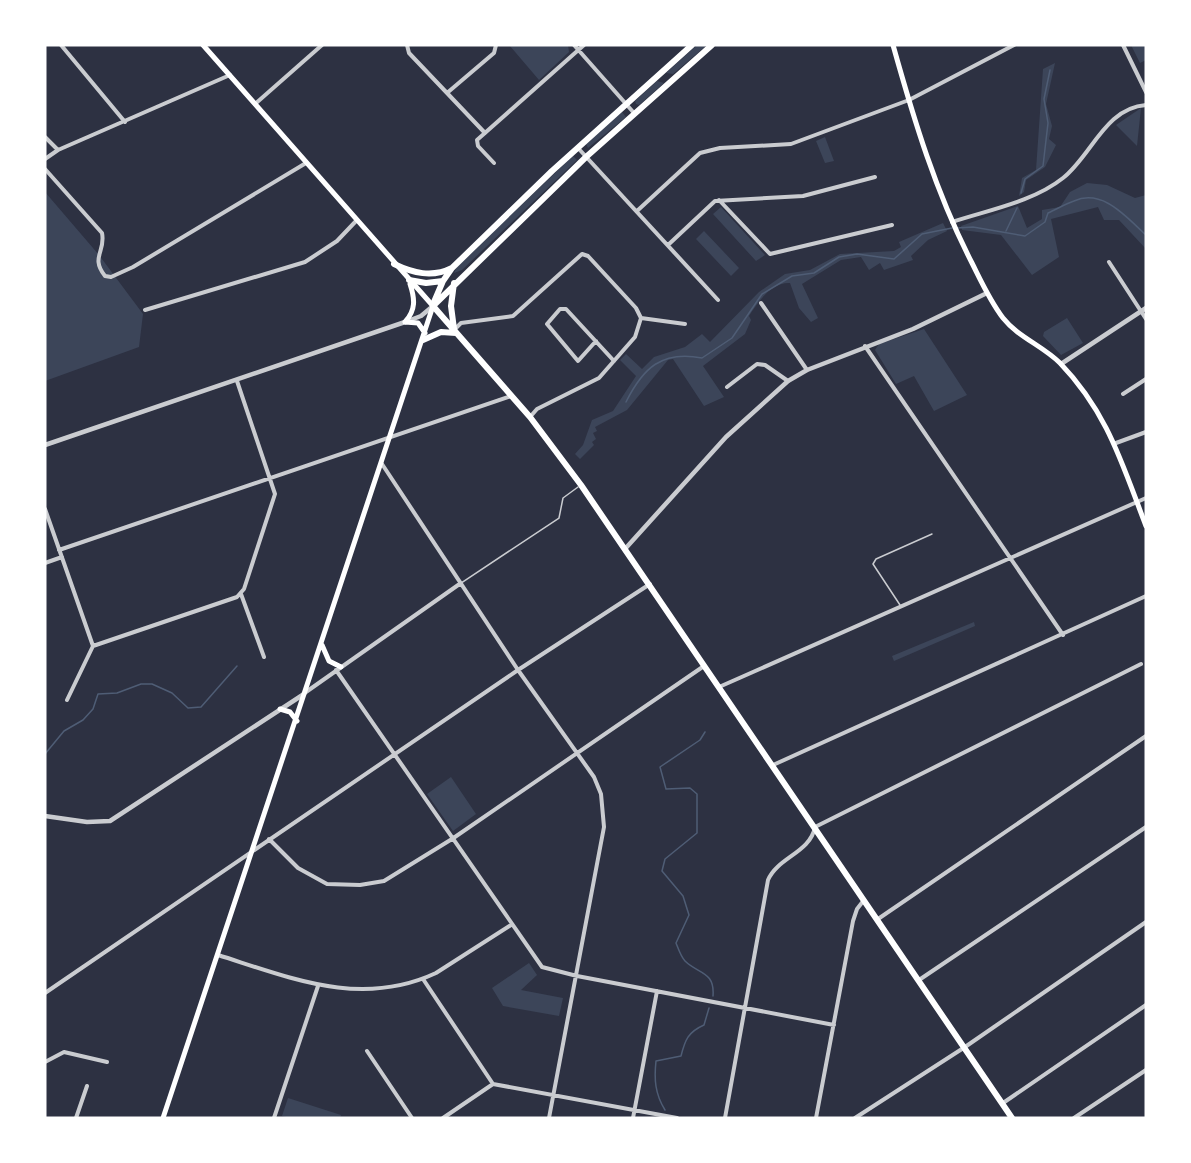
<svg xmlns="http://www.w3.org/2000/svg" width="1191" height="1163" font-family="'Space Grotesk',sans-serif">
<rect width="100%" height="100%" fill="#2d3142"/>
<path fill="#3c4559" d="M568 45 569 52 539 80 510 46Z
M697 45H707L673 74 666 73Z
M1131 45H1146V60L1140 63Z
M1055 63 1046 104 1052 126 1049 139 1056 145 1045 167 1026 180 1024 192 1019 196 1022 178 1036 170 1043 69Z
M657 81 664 83 639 105 636 104 635 101Z
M1141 108 1137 146 1116 125Z
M622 112 626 117 588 148 586 144Z
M825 137 834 161 825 163 816 141Z
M573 156 577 160 462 270 454 273 458 265Z
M1087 183 1107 185 1135 198 1146 195V249L1119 220H1104L1098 207 1051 219 1059 257 1032 275 1001 235 962 230 961 226 1018 206 1027 228 1042 219V210L1060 207 1070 192Z
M45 192 99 255 143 314 139 347 45 381Z
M721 207 765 255 756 261 713 214Z
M943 223 947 231 928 240 911 256 913 260 884 270 880 263 869 270 861 257 841 260 802 284 818 318 811 322 799 308 790 283C771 282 758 302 749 316L751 320 745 334 703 366 724 397 704 406 673 359 668 360 627 410 595 427 597 431 593 433 596 439 592 442 594 445 580 459 575 454 583 445 592 420 613 411 636 376 620 360 626 354 642 369 654 357 685 347 702 334 710 342 759 292 785 274 810 270 840 254 894 251 901 247 899 242Z
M704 231 739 268 731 276 696 239Z
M1067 318 1083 343 1061 355 1043 336 1044 332Z
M924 329 967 395 934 411 914 376 896 384 875 350 879 344Z
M974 622 975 626 894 661 892 656Z
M451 777 476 814 453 831 427 794Z
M529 963 537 975 521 990 563 998 559 1016 503 1006 492 988Z
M288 1098 341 1115 340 1118H290L282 1116Z"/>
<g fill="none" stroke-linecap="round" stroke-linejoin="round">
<path stroke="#4f5d75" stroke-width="1.5" d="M1021 193 1025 179 1043 166 1048 123 1044 99 1050 70
M957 228 973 227 1025 236 1045 222 1048 213C1057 209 1065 204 1074 201 1103 188 1127 218 1146 235
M1006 231 1017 208
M626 402C643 368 662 350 702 358L732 338 762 294 792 276 814 273 839 257 857 254 894 259 922 234 952 228
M705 732 700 740 660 767 666 789 690 788 697 794V833L665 859 662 871 683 896 689 915 676 943C678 948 681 957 685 961 698 974 715 971 713 996
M45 754 64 731 83 720 93 709 98 694 117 693 141 684H152L172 693 188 708 201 707 237 666
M665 1110C655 1094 654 1079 656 1061L681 1056C685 1040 688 1032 704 1025L709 1008"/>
<path stroke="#caccd0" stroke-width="1.5" d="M461 583 559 518 563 498 578 487
M900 605 873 564 876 559 932 534"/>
<path stroke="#caccd0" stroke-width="4" d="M61 45 125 122
M407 45 409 53 485 133
M574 45 634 113
M1123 45 1146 92
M447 93 494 53 496 45
M255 104 322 45
M45 137 58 150
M578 148 718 300
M45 159 58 150 230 75
M494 163 478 146 477 140 584 45
M45 169 102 233C106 252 90 257 105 276L111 277 133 267 306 163
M719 200 770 254 892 225
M637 211 700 153 720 148 791 144 909 100 1014 45
M952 222C988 210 1033 202 1063 178 1092 155 1105 108 1146 105
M668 245 715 201 803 196 875 177
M1109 262 1146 319
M761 303 807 370
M145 310 305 262 337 241 356 221
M641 318 685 324
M454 330 461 323 513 316 582 254 588 256 636 308 641 318
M596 341 578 361 547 324 560 309H566L614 361
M865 346 1063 635
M727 387 757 364 765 365 788 381
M1123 394 1146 379
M530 417 537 409 599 378 635 337 641 318
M1116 443 1146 432
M382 464 518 670 594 777 601 794 604 827 549 1118
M45 509 93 646
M59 550 511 396
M45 563 62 557
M241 594 264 657
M93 646 237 597 244 589 275 494 237 381
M336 670 542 967 577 976 834 1025
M719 687 1146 498
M306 692 461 583
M67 700 93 646
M773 765 1146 596
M269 839 298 868 327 884 360 885 384 881 452 839 704 666
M878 919 1146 736
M218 955C291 978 361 1008 436 973L511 925
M423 979 493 1084 677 1118
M919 980 1146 827
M45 993 518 670 650 584
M367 1051 412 1118
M45 1062 64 1052 107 1062
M1003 1103 1146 1005
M76 1118 87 1086
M274 1118 318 986
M443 1118 493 1084
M633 1118 657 991
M725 1118 768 880C778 857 810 853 815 827L1141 664
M816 1118 853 921 857 909 864 900
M855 1118 965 1047 1146 922
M1074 1118 1146 1070"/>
<path stroke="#caccd0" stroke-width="4.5" d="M1061 364 1146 308
M45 445 405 322 421 316 433 306
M625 549 726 437 788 381 807 370 913 329 987 293
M45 816 87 822 110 821 304 694"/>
<path stroke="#fff" stroke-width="5" d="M893 45C914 120 936 193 972 263 981 281 990 301 1003 318 1018 337 1043 346 1060 363 1108 413 1122 464 1146 526
M405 322C416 310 415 299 410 284
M405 322 418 323 425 333
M322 645 329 661 341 667
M280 709 290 712 297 721
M163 1118 433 306 203 45"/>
<path stroke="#fff" stroke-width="6" d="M394 264C413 273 432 278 452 268
M409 280 426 283 443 281
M434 302 443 281 452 268 552 171 692 45
M433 306 530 417 581 485 1012 1118
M433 306 586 157 712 45
M454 329 451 306 454 283
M423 340 441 332 456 333"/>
</g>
<rect width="1191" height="1163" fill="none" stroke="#ffffff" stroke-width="93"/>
</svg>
